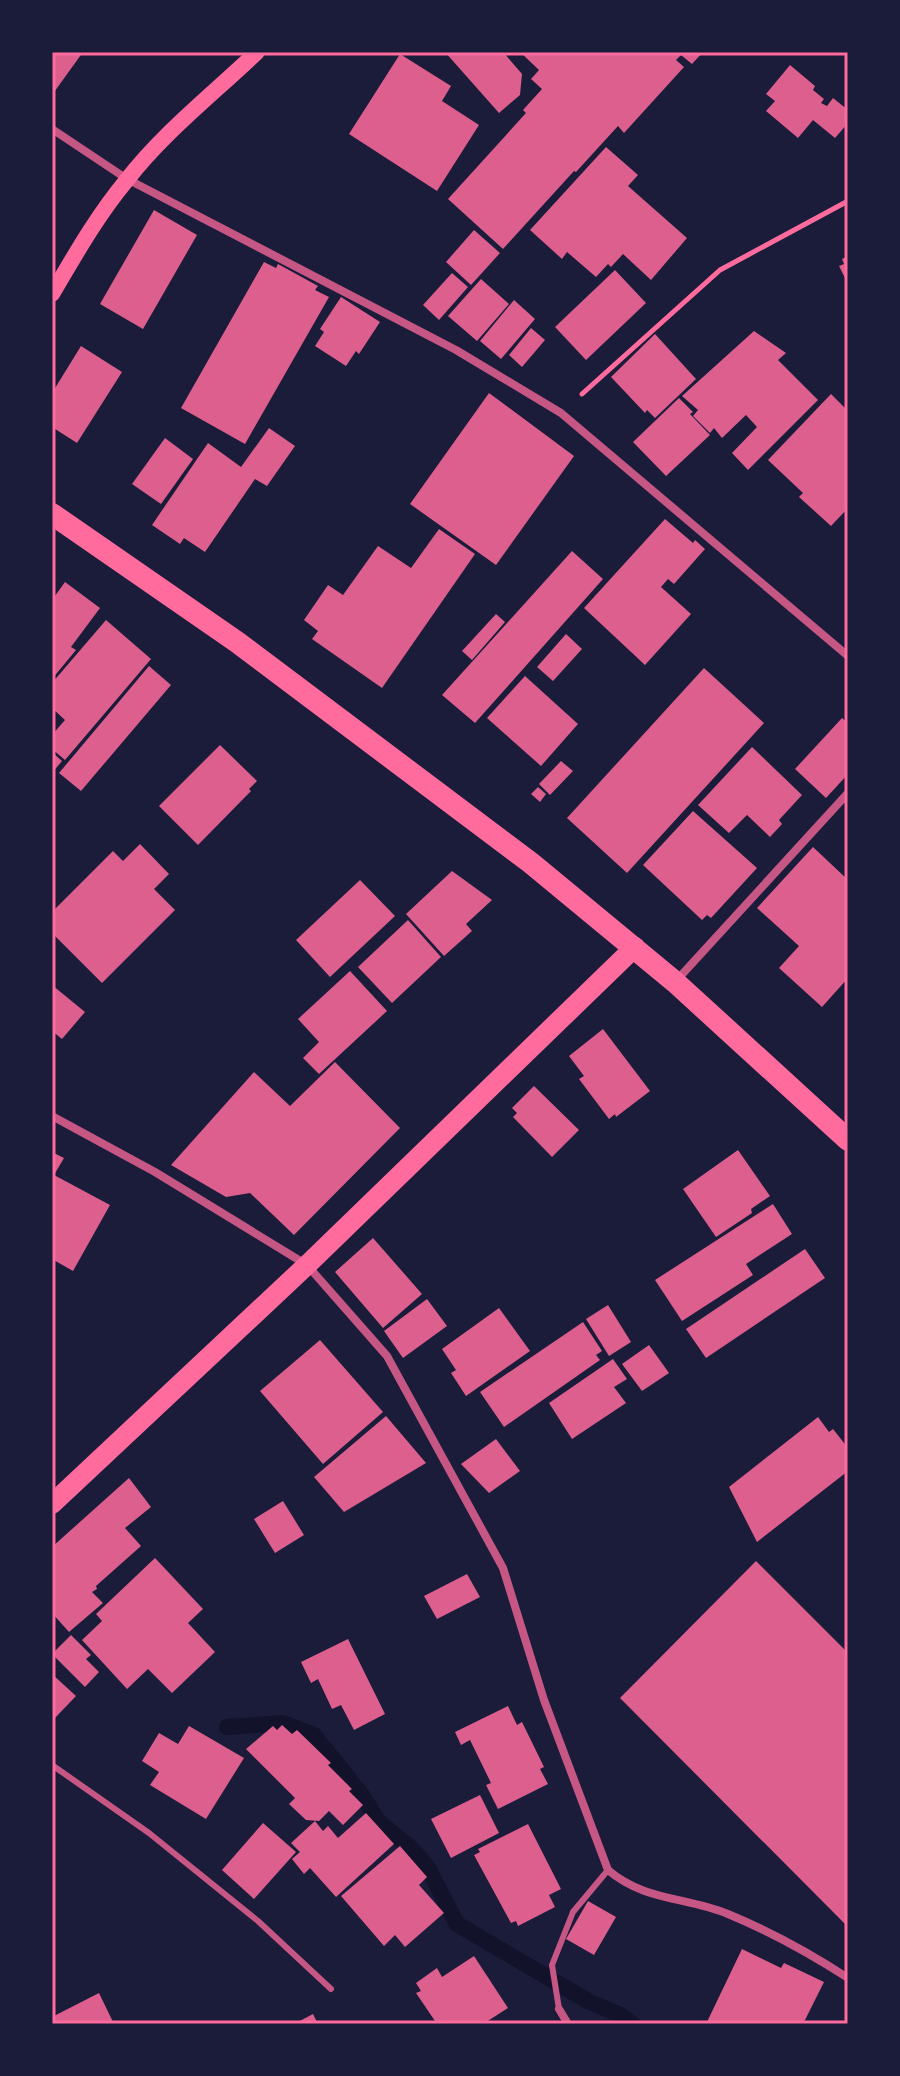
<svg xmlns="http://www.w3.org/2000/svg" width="900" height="2076" font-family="Helvetica,sans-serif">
<rect width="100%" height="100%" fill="#1b1b3a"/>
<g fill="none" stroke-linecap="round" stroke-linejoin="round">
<path stroke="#12122b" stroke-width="16" d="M227 1727 283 1723 314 1735 362 1795 378 1821 412 1849 427 1866 457 1924 588 2001 620 2015 633 2024"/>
</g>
<path fill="#dd5f8e" d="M52 52H83L52 95Z
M445 52H503L522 74 520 95 499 113Z
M520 52H703L692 64 681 55 676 60 684 67 624 133 618 126 576 172 574 171 503 249 448 199 526 113 523 110 542 89 531 79 539 70Z
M400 54 451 86 442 101 479 125 437 191 349 134Z
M790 65 815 86 813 90 824 99 821 103 827 106 833 98 848 110V123L835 138 813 120 798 138 766 111 775 101 766 94Z
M606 147 638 175 628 186 687 238 651 280 623 254 611 267 608 264 596 277 567 252 562 259 530 230Z
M154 210 197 235 143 329 100 304Z
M474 230 500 253 471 285 446 262Z
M848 256V284L839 266 844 264 842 259Z
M264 262 276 268 278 264 318 286 315 290 329 297 245 444 181 408Z
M615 270 646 303 586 360 555 327Z
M452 273 468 287 439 320 423 305Z
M481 279 509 304 477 341 448 316Z
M341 297 380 322 359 354 356 351 346 366 315 346 324 332 320 329Z
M514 300 535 319 501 359 480 341Z
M531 328 545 340 522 367 509 355Z
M754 331 786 353 778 360 818 400 748 470 732 453 757 427 746 415 722 438 714 428 710 433 693 416 698 410 682 396Z
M655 334 696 379 655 418 647 410 645 413 611 377Z
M81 346 122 372 77 443 52 427V393Z
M489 393 574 456 496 565 410 504Z
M831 394 848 411V508L831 526 799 497 803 493 768 460Z
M679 398 693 412 690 414 710 435 666 476 633 442Z
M269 428 295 446 267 486 255 479 205 552 184 538 180 544 152 525 208 443 241 467Z
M165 438 193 459 161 504 132 484Z
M665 519 693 543 695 540 705 549 674 584 668 579 661 587 691 614 645 665 584 608Z
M439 529 475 554 382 688 312 639 318 631 304 620 328 585 343 595 378 546 411 568Z
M572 551 603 579 475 723 442 695Z
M65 582 100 608 71 647 76 650 52 679V600Z
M496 614 505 622 472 660 462 651Z
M106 620 151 659 65 760 52 749V735L65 720 52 708V683Z
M566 634 582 649 553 681 537 667Z
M149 666 171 685 81 791 59 773Z
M704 668 764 723 627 873 567 818Z
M525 676 578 724 541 766 487 718Z
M842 718 848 723V774L826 798 795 769Z
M220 745 257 781 249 789 251 791 198 845 159 806Z
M752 747 802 795 779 820 782 824 770 837 747 815 729 833 698 805Z
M52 752 62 761 52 773Z
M561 761 573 771 550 795 539 784Z
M538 787 546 794 540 802 531 794Z
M693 811 757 868 711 918 707 915 702 920 643 865Z
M140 844 169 874 154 889 175 910 102 983 52 933V912L113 851 123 861Z
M813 847 848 880V978L822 1007 779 968 799 946 757 908Z
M452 871 492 900 466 924 472 931 444 956 406 914Z
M360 880 395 916 330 977 296 940Z
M408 920 441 957 392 1003 358 967Z
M350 971 387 1011 319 1074 303 1058 319 1042 298 1019Z
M52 985 85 1012 62 1039 52 1031Z
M603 1029 650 1091 616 1117 615 1114 609 1119 579 1079 584 1076 569 1056Z
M335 1062 400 1128 294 1235 250 1193 226 1197 171 1165 254 1072 290 1106Z
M534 1086 579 1130 552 1157 513 1117 517 1113 512 1108Z
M738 1150 770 1196 751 1209 752 1213 716 1237 683 1189Z
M52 1152 64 1158 54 1175 110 1205 73 1271 52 1259Z
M773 1204 792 1234 746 1264 753 1275 682 1321 655 1280Z
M373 1238 422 1294 383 1328 335 1272Z
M805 1249 825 1278 706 1358 686 1329Z
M427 1299 447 1326 403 1358 384 1331Z
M608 1305 631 1342 609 1356 586 1319Z
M499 1308 530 1351 466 1396 451 1373 456 1370 442 1349Z
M583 1322 602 1351 596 1355 600 1360 504 1427 480 1392Z
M320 1340 383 1412 323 1464 260 1391Z
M649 1345 669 1373 642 1391 622 1364Z
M613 1359 627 1379 614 1387 626 1403 572 1439 549 1403Z
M386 1416 426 1463 344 1512 314 1477Z
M818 1417 829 1432 833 1429 848 1448V1471L757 1542 729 1487Z
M496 1439 520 1471 489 1493 461 1464Z
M129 1478 151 1507 125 1528 141 1546 96 1586 97 1589 92 1592 103 1603 69 1632 52 1613V1547Z
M283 1501 304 1535 275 1553 254 1519Z
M155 1558 203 1609 188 1623 215 1652 172 1693 148 1669 127 1689 82 1640 102 1621 96 1614Z
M756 1561 848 1653V1927L620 1698Z
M467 1574 480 1597 437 1619 424 1596Z
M71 1635 91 1655 86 1659 99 1672 85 1687 52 1654Z
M348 1639 385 1714 354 1730 341 1705 332 1709 318 1679 311 1683 301 1662Z
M52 1674 76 1696 55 1718 52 1715Z
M508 1706 517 1725 522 1722 544 1767 540 1769 548 1784 498 1809 486 1785 491 1783 470 1740 461 1745 455 1732Z
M282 1725 292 1734 297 1730 331 1763 328 1765 352 1789 349 1791 363 1805 343 1825 329 1811 319 1821 306 1820 289 1804 295 1798 246 1749 273 1726 277 1730Z
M189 1726 244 1758 206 1819 150 1785 159 1772 142 1761 159 1733 178 1744Z
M480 1795 499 1833 451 1858 431 1819Z
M366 1813 394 1844 336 1897 310 1868 304 1874 292 1859 300 1852 291 1843 315 1821 323 1831 328 1826 338 1838Z
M263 1823 296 1852 254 1899 222 1870Z
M528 1824 561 1889 549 1895 555 1907 518 1926 516 1921 511 1923 474 1855 480 1852 478 1849Z
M400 1846 427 1877 419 1885 444 1913 405 1947 395 1935 384 1946 341 1896Z
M588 1901 616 1917 594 1955 566 1939Z
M742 1949 781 1968 784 1963 824 1982 803 2024H706Z
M474 1956 508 2008 483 2024H437L416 1993 421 1991 416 1983 437 1968 442 1977Z
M99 1993 114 2024H52V2017Z
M313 2014 318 2024H294Z"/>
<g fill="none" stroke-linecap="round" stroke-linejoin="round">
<path stroke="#ff6b9d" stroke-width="5" d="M582 394 720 270 848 201"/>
<path stroke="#c65784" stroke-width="6" d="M52 1765 149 1833 258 1921 331 1989
M559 2009 552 1965 573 1912 608 1870"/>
<path stroke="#c65784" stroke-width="8" d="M52 129 127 179 456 350 561 413 848 656
M676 981 848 793
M52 1116 155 1172 307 1265 387 1356 503 1568 544 1700 608 1870C644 1901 687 1897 728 1914 769 1931 811 1954 848 1978
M559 2009 568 2024"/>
<path stroke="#ff6b9d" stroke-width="16" d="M52 294C75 255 97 216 126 181 163 133 213 94 257 52"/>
<path stroke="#ff6b9d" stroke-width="20" d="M52 1504 307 1265 635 947"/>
<path stroke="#ff6b9d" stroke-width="22" d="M52 514 237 642 531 863 675 982 848 1140"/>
</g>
<rect width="900" height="2076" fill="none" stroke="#1b1b3a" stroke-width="108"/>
<rect x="54" y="54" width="792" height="1968" fill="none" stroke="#ff6b9d" stroke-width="3"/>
</svg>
